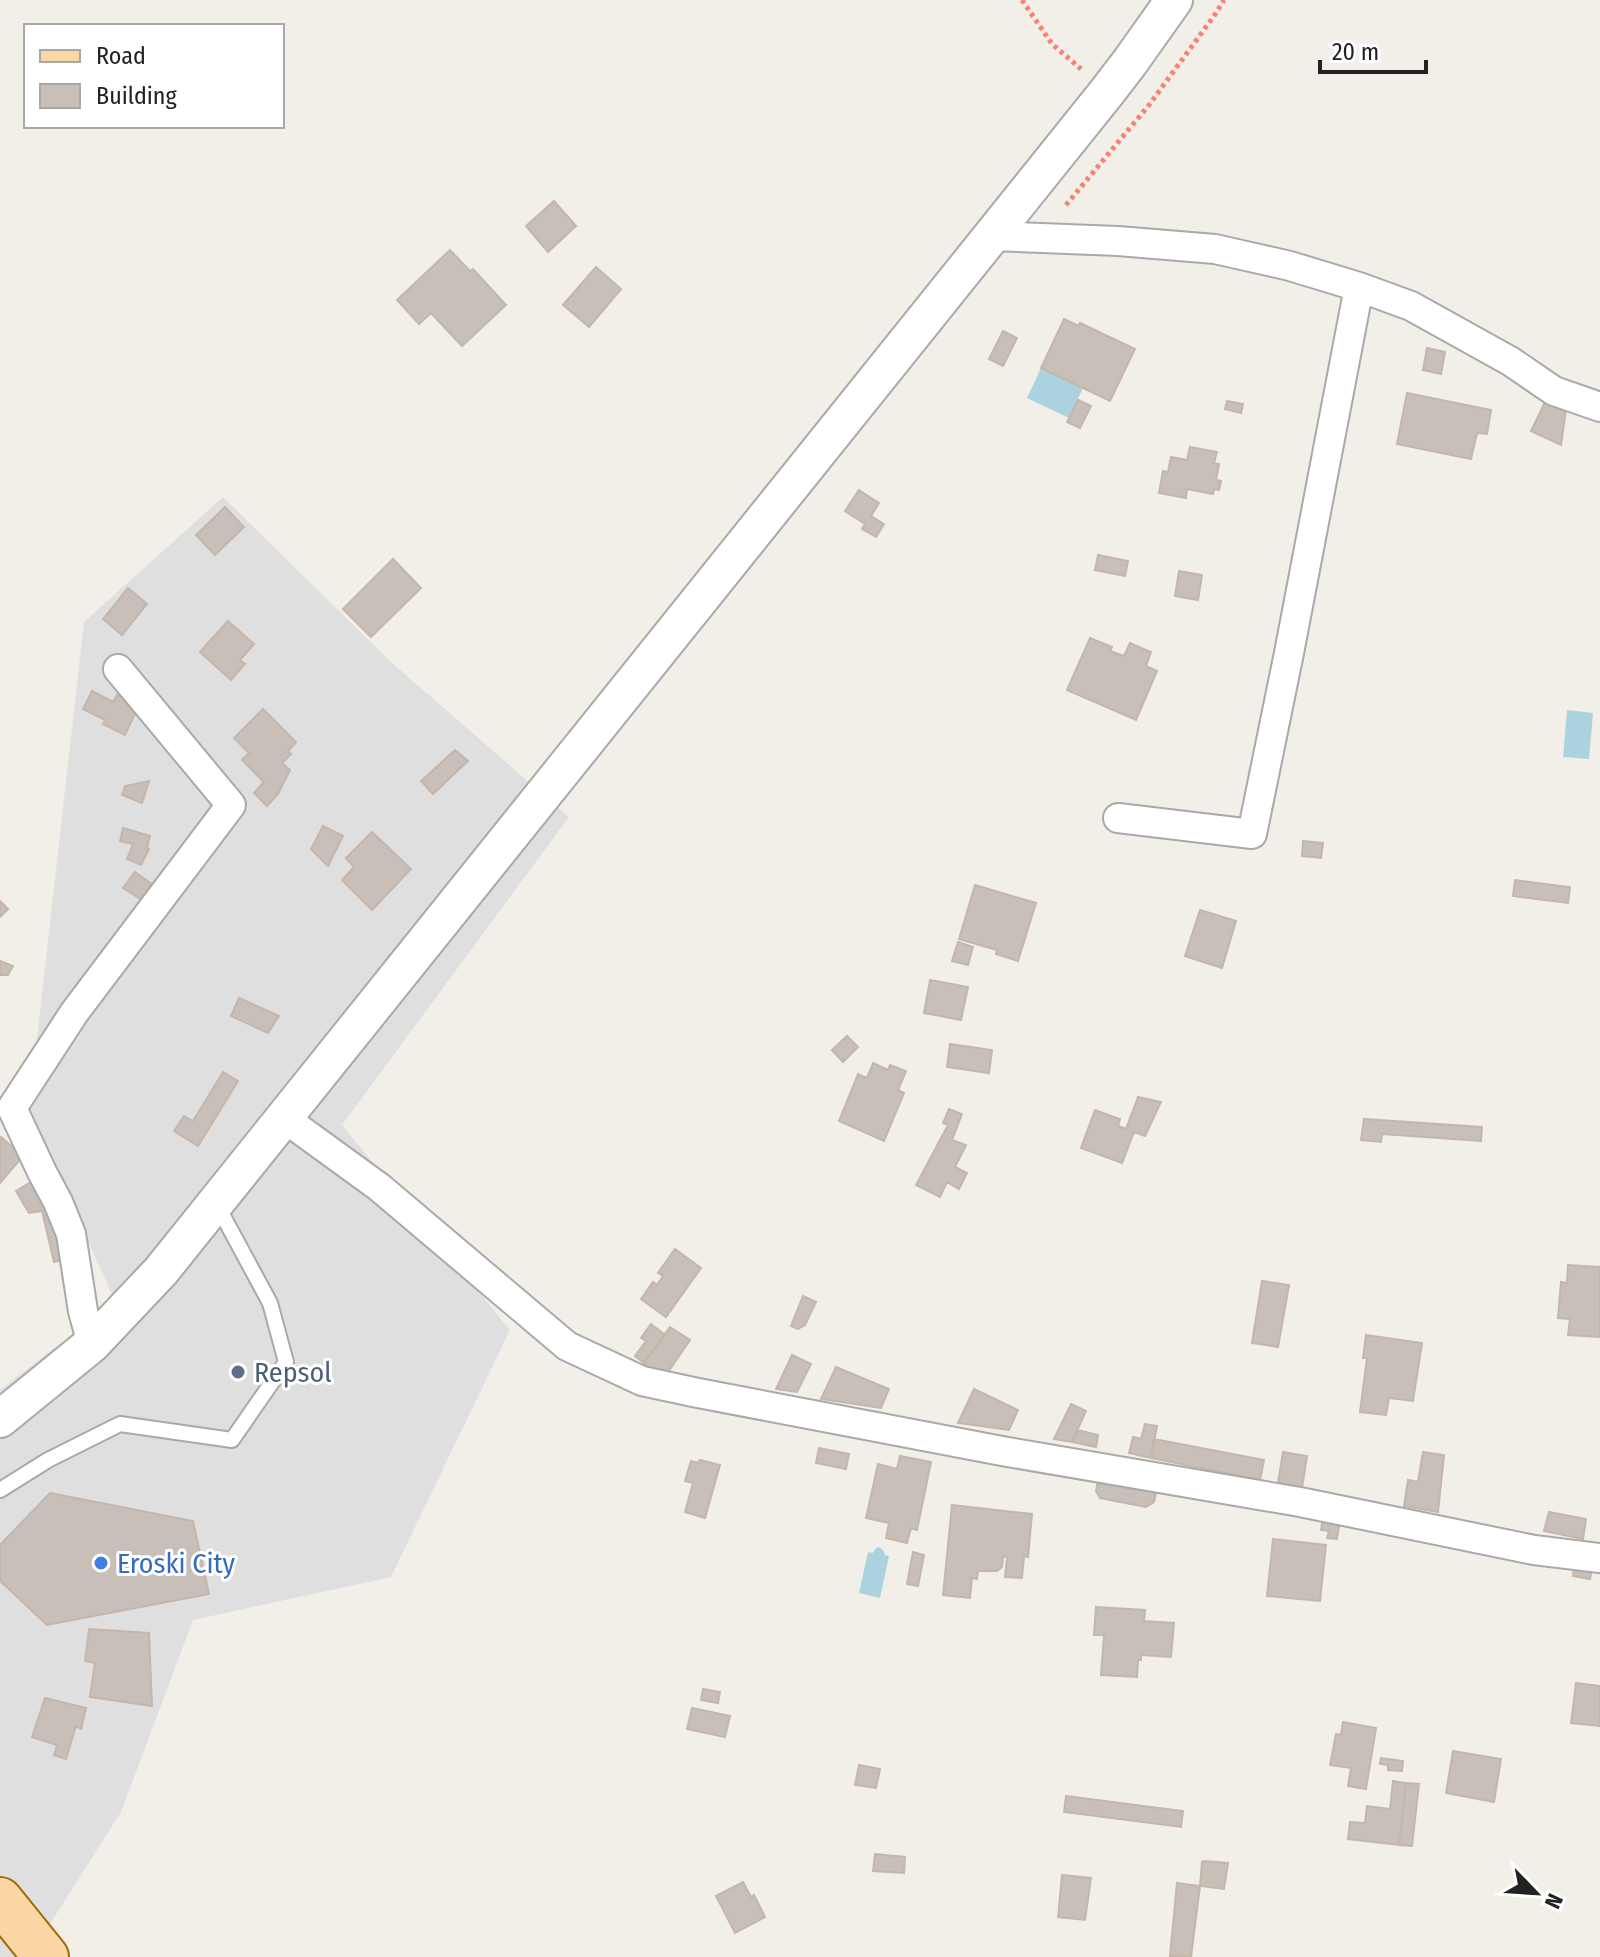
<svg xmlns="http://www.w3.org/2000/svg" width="1600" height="1957" font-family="'Fira Sans Condensed',sans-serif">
<rect width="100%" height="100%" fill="#f2efe9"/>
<path fill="#e0dfdf" d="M223 497 391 662 569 817 342 1125 510 1330 391 1577 193 1620 121 1812 29 1957H0V1390L115 1301 29 1110 84 622Z"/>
<path fill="#aad3df" d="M1041 368 1083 388 1069 418 1027 398Z
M1567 710 1593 713 1589 759 1563 757Z
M879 1547 883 1550 885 1555 889 1556 880 1598 859 1593 868 1552 873 1553 875 1549Z"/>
<path fill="#c7bfb8" stroke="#c4b6ab" stroke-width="2" d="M554 201 576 226 548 252 526 226Z
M450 250 470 271 473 269 506 305 462 346 431 313 419 324 397 300Z
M596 267 621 289 589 327 563 305Z
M1064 319 1079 326 1080 323 1135 349 1110 401 1041 368Z
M1003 331 1017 338 1003 366 989 359Z
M1427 348 1445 352 1441 374 1423 370Z
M1407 393 1491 410 1487 434 1477 433 1471 459 1397 444Z
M1078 400 1091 406 1080 428 1067 422Z
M1546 400 1566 409 1561 445 1531 431Z
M1227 401 1243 404 1241 413 1225 409Z
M1190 447 1217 452 1214 463 1219 464 1216 480 1221 481 1219 490 1214 489 1213 494 1187 489 1186 498 1159 493 1163 471 1168 472 1171 457 1187 460Z
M859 490 879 503 871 516 884 524 876 537 862 529 865 524 845 511Z
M225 507 244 527 215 555 196 535Z
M1098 555 1128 561 1125 576 1095 570Z
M393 559 421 588 371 637 343 609Z
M1179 571 1202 575 1198 600 1175 596Z
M128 588 147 604 122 635 103 619Z
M228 621 254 644 240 660 245 664 231 680 200 652Z
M1090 638 1112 647 1110 651 1124 656 1130 643 1151 652 1146 666 1157 671 1136 720 1067 690Z
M92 691 113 702 117 695 139 705 125 735 103 724 105 720 83 709Z
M263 709 296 742 288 751 291 754 282 763 290 770 278 794 267 806 254 793 264 782 242 760 249 753 234 738Z
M455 750 468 761 433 794 421 781Z
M149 781 142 803 122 795 125 786Z
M323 826 343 836 328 866 311 849Z
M123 828 150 836 147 848 149 849 141 865 127 859 133 844 120 841Z
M372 832 411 869 372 910 342 880 354 867 346 858Z
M1303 841 1323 843 1321 858 1302 856Z
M135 872 153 885 142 900 123 888Z
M1515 880 1570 887 1568 903 1513 896Z
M975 885 1036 903 1018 961 996 954 997 950 959 939Z
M0 901 8 909 0 917Z
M1200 910 1236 921 1222 968 1185 956Z
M958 942 973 947 968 965 952 961Z
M0 961 13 966 8 975H0Z
M930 980 968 987 961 1020 924 1013Z
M239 998 279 1016 268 1033 231 1016Z
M847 1036 858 1047 843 1062 832 1050Z
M950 1044 992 1050 989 1073 947 1067Z
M873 1063 888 1070 890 1065 906 1071 898 1090 904 1093 884 1141 839 1121 858 1074 867 1078Z
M223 1072 238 1081 198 1146 174 1131 184 1116 193 1121Z
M1138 1097 1161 1102 1145 1136 1134 1132 1122 1163 1081 1148 1095 1110 1120 1119 1118 1126 1126 1129Z
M949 1109 962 1114 952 1140 966 1145 955 1167 967 1173 959 1189 947 1182 940 1197 916 1185 948 1125 943 1123Z
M1364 1119 1482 1127 1481 1141 1382 1134 1381 1142 1361 1140Z
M1 1137 23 1156 0 1183V1138Z
M39 1177 70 1258 54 1262 42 1211 29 1213 16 1191Z
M675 1249 701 1268 666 1317 641 1299 653 1282 657 1285 663 1276 658 1273Z
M1568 1265 1600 1267V1337L1568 1335 1570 1319 1558 1318 1561 1282 1567 1283Z
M1262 1281 1289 1285 1278 1347 1252 1343Z
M803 1296 816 1302 805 1325 798 1329 791 1326Z
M651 1324 665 1335 644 1363 635 1356 646 1341 641 1338Z
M670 1327 690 1340 666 1375 642 1365Z
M1366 1335 1422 1343 1413 1401 1389 1398 1386 1415 1360 1412 1367 1358H1363Z
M792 1355 811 1364 797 1392 776 1389Z
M836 1367 889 1389 881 1408 821 1399Z
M974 1389 1018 1410 1009 1430 958 1423Z
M1071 1404 1086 1411 1072 1442 1054 1439Z
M1145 1424 1157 1426 1151 1458 1129 1453 1133 1437 1141 1439Z
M1077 1430 1098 1435 1096 1447 1072 1442Z
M1154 1439 1264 1460 1260 1480 1151 1458Z
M819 1448 849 1454 846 1469 816 1463Z
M1283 1452 1307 1456 1302 1488 1278 1483Z
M1423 1452 1444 1455 1438 1512 1404 1506 1408 1480 1418 1482Z
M900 1456 931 1462 917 1530 911 1528 907 1543 886 1538 889 1523 866 1518 878 1464 897 1469Z
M700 1460 720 1465 705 1518 685 1512 693 1483 685 1481 691 1461 698 1463Z
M1100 1469 1159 1480 1154 1502 1146 1507 1100 1498 1096 1491Z
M50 1493 193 1521 209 1594 47 1625 0 1581V1545Z
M952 1505 1032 1514 1028 1557 1024 1556 1022 1578 1005 1577 1007 1557 1003 1556 1002 1567 997 1571H978L977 1579 972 1578 970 1598 943 1595Z
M1324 1511 1341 1514 1337 1539 1327 1538 1329 1531 1321 1530Z
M1549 1512 1586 1519 1583 1539 1544 1531Z
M1273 1539 1326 1545 1320 1601 1267 1596Z
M913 1552 924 1555 918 1586 907 1584Z
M1575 1560 1593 1563 1590 1579 1573 1576Z
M1096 1607 1145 1610 1144 1621 1174 1623 1171 1657 1141 1655V1660H1138L1137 1677 1101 1675 1104 1635H1094Z
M89 1629 149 1633 152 1706 90 1697 95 1663 85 1661Z
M1576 1683 1600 1686V1726L1571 1723Z
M703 1689 720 1692 718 1703 701 1700Z
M45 1698 86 1708 81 1729 76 1726 66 1759 54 1755 57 1745 32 1737Z
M692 1708 730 1716 725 1737 687 1729Z
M1343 1722 1376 1728 1366 1789 1348 1786 1351 1768 1330 1765 1336 1734 1341 1735Z
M1453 1751 1501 1759 1494 1802 1446 1793Z
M1381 1758 1403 1761 1402 1771 1388 1770V1765L1380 1764Z
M859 1765 880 1769 876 1788 855 1785Z
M1393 1781 1406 1783 1399 1845 1348 1839 1350 1822 1365 1823 1367 1806 1390 1809Z
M1406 1783 1419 1784 1412 1846 1399 1845Z
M1066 1796 1183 1811 1181 1827 1064 1812Z
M875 1854 905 1857 904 1873 873 1871Z
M1204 1861 1228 1863 1224 1889 1200 1886 1202 1862Z
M1062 1875 1091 1878 1085 1920 1058 1917Z
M743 1882 751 1897 754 1895 765 1917 735 1933 716 1896Z
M1177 1883 1200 1886 1191 1957 1170 1956Z"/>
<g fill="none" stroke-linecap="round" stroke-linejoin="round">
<g stroke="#a9a9a9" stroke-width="18">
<path id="service" d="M0 1490 48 1460 120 1424 232 1440 286 1362 270 1303 216 1203"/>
</g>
<g stroke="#a9a9a9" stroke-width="32">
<path id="minor" d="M992 236 1118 241 1215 249 1290 266 1359 287 1411 306 1510 361 1554 391 1600 407
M1118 818 1252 834 1289 653 1359 287
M284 1118 379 1187 567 1346 642 1381 698 1393 1002 1451 1300 1502 1534 1550 1600 1558
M92 1344 83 1311 71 1234 58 1202 42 1172 12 1108 74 1013 231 805 118 669"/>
</g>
<g stroke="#a9a9a9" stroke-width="40">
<path id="tertiary" d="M0 1419 92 1344 161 1271 1107 92 1130 62 1174 0"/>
</g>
<g stroke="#a06b00" stroke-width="48">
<path id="primary" d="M0 1900 46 1957"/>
</g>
<path stroke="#fa8072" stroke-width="5" stroke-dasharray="4 4" stroke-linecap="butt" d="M1022 0 1052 44 1081 69
M1066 205 1149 105 1214 16 1224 0"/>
<use href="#service" stroke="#fff" stroke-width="14"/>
<use href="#minor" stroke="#fff" stroke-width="28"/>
<use href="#tertiary" stroke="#fff" stroke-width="36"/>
<use href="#primary" stroke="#fcd6a4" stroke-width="44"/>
</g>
<circle fill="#5c6f8a" stroke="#fff" stroke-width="3" cx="238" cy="1372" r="8"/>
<circle fill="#3f7fe0" stroke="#fff" stroke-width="3" cx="101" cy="1563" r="8"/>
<g text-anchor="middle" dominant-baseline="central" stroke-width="6" stroke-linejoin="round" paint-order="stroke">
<g font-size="28" fill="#4e5e75" stroke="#fff" text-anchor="start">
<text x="254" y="1372">Repsol</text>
</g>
<g font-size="28" fill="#366cbe" stroke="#fff" text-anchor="start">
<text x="117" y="1563">Eroski City</text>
</g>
</g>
<rect x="24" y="24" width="260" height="104" fill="#ffffff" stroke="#a7a7a7" stroke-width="2"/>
<rect x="40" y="50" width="40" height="12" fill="#fcd6a4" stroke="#a7a7a7" stroke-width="2"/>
<text x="96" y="64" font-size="24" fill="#222222">Road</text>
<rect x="40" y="84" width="40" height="24" fill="#c7bfb8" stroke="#a7a7a7" stroke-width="2"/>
<text x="96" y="104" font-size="24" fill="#222222">Building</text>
<g transform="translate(1536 1893) rotate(115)" stroke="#ffffff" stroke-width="6" paint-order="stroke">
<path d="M0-6L14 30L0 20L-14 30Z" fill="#222222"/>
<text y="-12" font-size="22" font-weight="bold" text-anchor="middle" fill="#222222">N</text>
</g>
<path d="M1320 60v12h106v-12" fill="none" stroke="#222222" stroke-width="4"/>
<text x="1332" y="60" font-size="24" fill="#222222" stroke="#ffffff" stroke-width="6" paint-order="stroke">20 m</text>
</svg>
